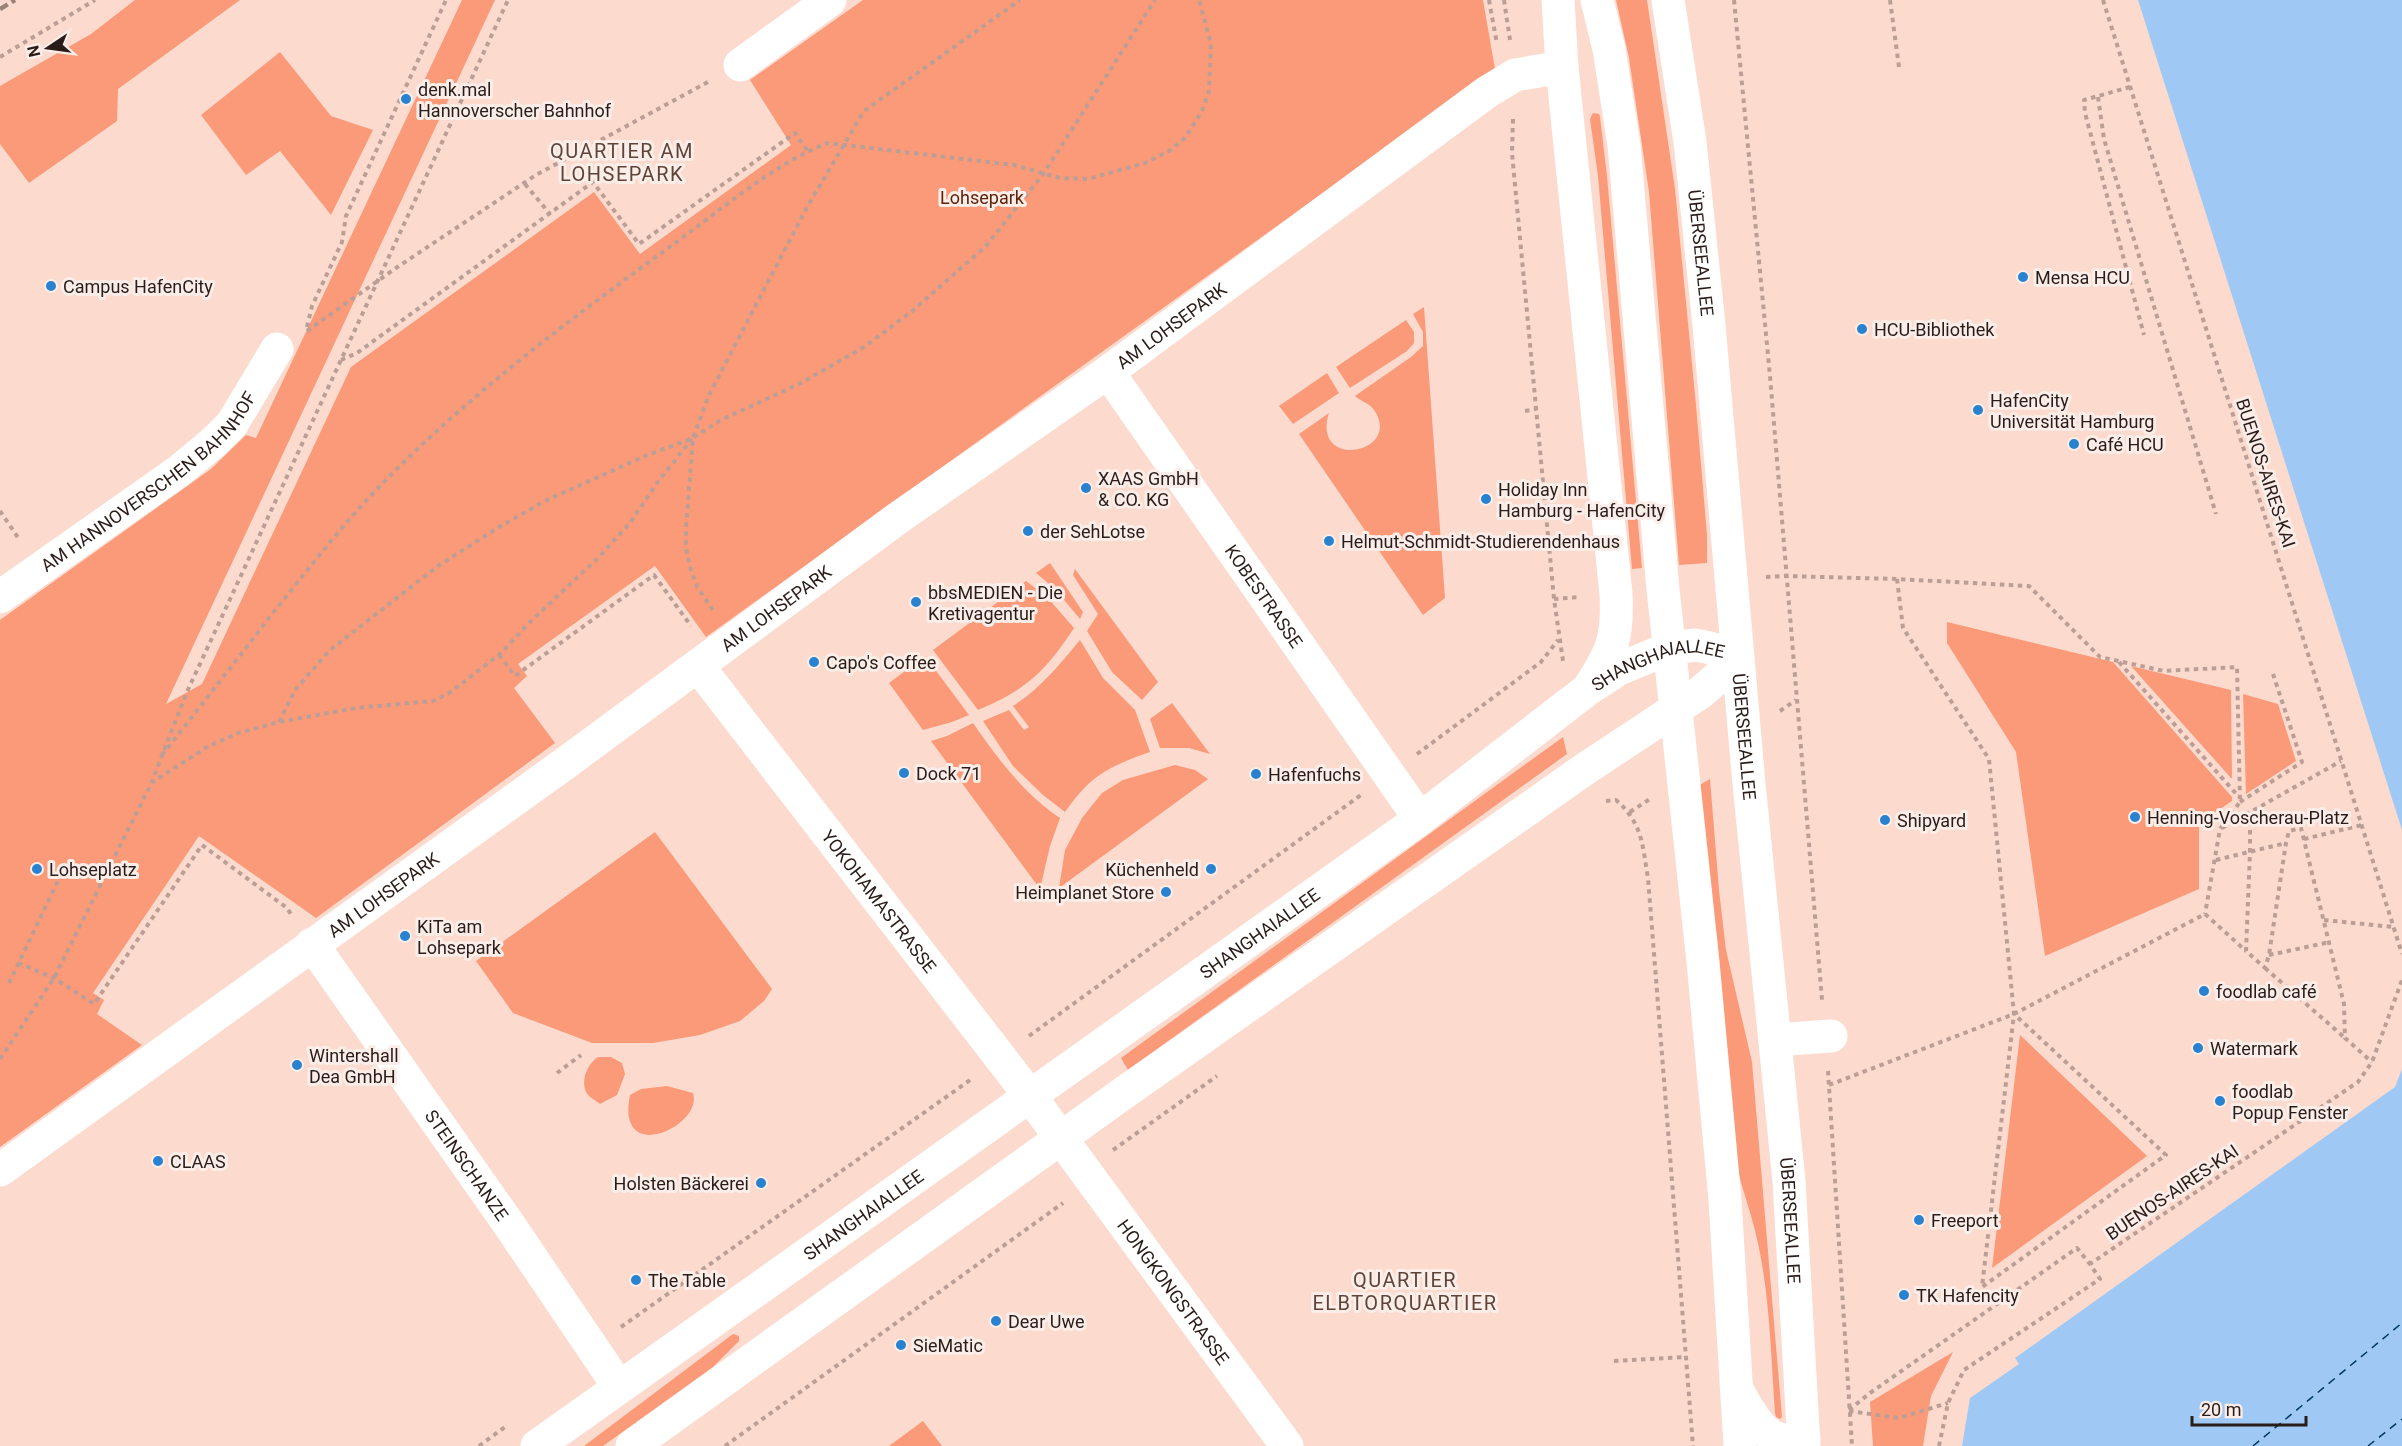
<svg xmlns="http://www.w3.org/2000/svg" width="2402" height="1446" font-family="Roboto,sans-serif">
<rect width="100%" height="100%" fill="#fddace"/>
<path fill="#fb9a78" d="M135 0H240L118 89 117 121 29 183 0 144V86L91 34Z
M462 0H495L166 704 202 684 351 367 594 192 640 254 791 145 750 80 863 0H1483L1495 69 706 637 655 566 645 573 518 664 527 676 514 688 555 743 316 918 199 836 93 993 104 1000 97 1014 142 1045 0 1147V620L211 469 246 435 256 438Z
M1616 0H1647L1675 189 1696 405 1707 535V563L1679 565 1649 192 1629 58Z
M280 52 331 116 373 130 331 215 280 151 246 175 201 115Z
M1593 113 1599 114 1600 117 1607 176 1642 568 1632 569 1598 176 1590 119Z
M1424 307 1445 598 1423 615 1299 434 1329 413C1311 469 1399 455 1376 413 1371 403 1361 402 1355 396L1411 357 1423 346V332L1413 314Z
M1406 320 1414 332V343L1407 351 1350 388 1336 367Z
M1327 373 1339 393 1293 424 1279 406Z
M1050 563 1083 612 1080 619 1054 588 1036 573Z
M1075 569 1158 682 1142 700 1112 672 1087 631 1098 614 1073 575Z
M1026 581 1047 597 1074 628C1045 672 1026 690 978 710L933 650Z
M1947 622 2113 662 2232 797V801L2199 823V889L2045 956 2016 752 1947 643Z
M1080 640 1103 678 1135 710 1150 752C1108 767 1091 775 1065 812L1043 795 1013 766 983 721 1009 710 1024 730 1029 727 1013 706C1041 688 1059 665 1080 640Z
M925 656 969 715 952 722 923 730 889 683Z
M2131 666 2231 690 2232 778H2231Z
M2243 694 2278 704 2296 761 2246 794Z
M1172 703 1210 754 1189 748H1160L1150 719Z
M973 723C998 759 1023 793 1060 818L1050 846 1040 889 931 741 947 736Z
M1563 737 1567 754 1128 1070 1121 1058Z
M1175 765 1195 770 1208 779 1059 888 1065 850 1082 818 1102 793 1123 780Z
M1710 779 1719 890 1726 950 1752 1062 1782 1417 1780 1419 1776 1417 1775 1413C1771 1357 1770 1299 1758 1243 1751 1210 1738 1179 1732 1145L1717 940 1698 786Z
M655 832 772 989 764 1001 740 1021 700 1035 653 1043H592L513 1013 476 961Z
M2020 1035 2147 1156 1992 1268Z
M598 1057H611L622 1063 625 1074 617 1095 600 1104C596 1101 591 1098 588 1095 579 1083 587 1064 598 1057Z
M667 1086 693 1093C704 1126 615 1167 630 1095L641 1089Z
M733 1334 739 1336V1341L713 1367 603 1446H584Z
M1953 1352 1931 1396 1923 1446H1873L1870 1402Z
M923 1421 942 1446H889Z"/>
<path fill="#9fc9f4" d="M2138 0H2402V830Z
M2402 1069V1446H1962L1970 1398 2019 1364 2015 1358 2395 1087Z"/>
<g fill="none" stroke-linecap="round" stroke-linejoin="round">
<path stroke="#003865" stroke-width="1.5" stroke-dasharray="8 6" stroke-linecap="butt" d="M2253 1446 2402 1323
M2368 1446 2402 1419"/>
<path stroke="#bb9f96" stroke-width="4" stroke-dasharray="4.5 4.5" stroke-linecap="butt" d="M1489 0 1497 44
M1504 0 1510 40
M1734 0 1770 376 1822 1000
M1890 0 1899 67
M2103 0 2402 954
M0 57 95 0
M2130 87 2084 100 2085 113 2144 335
M2098 97 2104 139 2216 514
M1513 119 1512 153 1554 599 1563 661
M525 184 550 214
M307 327 312 306 342 242 346 216 446 0
M307 331 396 268 536 175 708 82
M341 360 357 353 593 182 639 244 795 133 807 150
M1525 411 1536 409
M0 511 19 539
M1766 577 1786 576 1897 579 2029 586 2100 657 2164 671 2237 667 2240 802 2220 829 2205 914
M1897 579 1903 628 1989 759 2014 1014 1982 1287 2166 1155 2014 1014
M1554 599 1580 597
M713 610 697 587 691 570 686 549V527L693 438 709 395 806 209 864 111 1020 0
M499 655 515 676 654 575 691 626
M2119 662 2239 797
M1780 711 1796 700
M279 722 295 690 330 650 438 566 499 527 547 500 645 456 693 438 719 421 801 383 864 347 911 312 986 246 1044 173 1155 0
M1417 754 1541 662 1558 640
M162 755C199 708 236 661 272 614 307 571 340 527 378 488 466 397 569 320 671 246 717 213 776 162 828 143L1014 165 1060 178 1088 179 1145 163 1169 151 1185 138 1202 111 1209 91 1211 44 1199 0
M151 783 207 747 238 733 279 722 356 708 433 701 449 693 499 655 531 621 598 558 630 523 657 483 692 439
M1606 801 1616 800C1643 824 1642 844 1648 878L1693 1446
M2240 802 2302 762 2273 674
M1630 812 1650 799
M2250 812V852L2246 951 2265 968 2269 955 2286 843 2289 831 2301 828 2344 1004 2345 1038 2372 1062
M2222 828 2341 761
M2304 839 2362 825
M2216 860 2286 843
M2205 914 2246 951
M2324 920 2393 927
M2269 955 2330 942
M18 963 54 978 94 1004 202 845 287 908 292 916
M2265 968 2345 1038
M9 983 66 864
M1029 1036 1361 795
M0 1059 54 978 151 784 186 694 508 0
M1828 1071 1852 1446
M557 1073 581 1055
M1829 1085 2014 1014 2205 914
M1113 1150 1217 1076
M621 1327 973 1078
M1614 1361 1686 1357
M1849 1410 1870 1393 2077 1248 2090 1264
M1849 1411 1899 1418 1948 1403
M479 1446 505 1427
M725 1446 1063 1203
M1939 1446 1948 1403 1964 1370 2100 1279 2090 1264 2358 1082 2372 1062 2402 980"/>
<g stroke="#fff" stroke-width="33">
<path d="M740 65 830 0"/>
<path id="s1" d="M1108 372 1420 819"/>
<path id="s2" d="M0 597 179 471 214 442 232 424 277 349"/>
<path id="s3" d="M698 666 1030 1096 1287 1446"/>
<path id="s4" d="M312 944 508 1223 619 1387"/>
<path d="M1775 1040 1831 1036"/>
<path id="s5" d="M0 1170 567 762 898 518 1108 372 1487 92 1515 75 1562 67"/>
<path d="M1737 1389C1746 1406 1760 1434 1780 1439 1787 1441 1796 1439 1804 1439"/>
</g>
<g stroke="#fff" stroke-width="33">
<path d="M1558 0 1562 67 1616 594C1618 637 1613 651 1590 686"/>
<path d="M1597 0 1609 49 1624 145 1663 589 1703 962 1725 1200 1740 1446"/>
<path id="s6" d="M1668 0 1690 142 1709 325 1749 784 1789 1181 1804 1446"/>
<path id="s7" d="M537 1446 1420 819 1587 690 1619 669 1670 648 1696 645 1737 654"/>
<path d="M632 1446 1125 1092 1585 769 1700 693 1725 671 1737 654"/>
</g>
<path stroke="#9a8179" stroke-width="4.5" stroke-dasharray="9 4.5" stroke-linecap="butt" d="M0 9 15 0"/>
</g>
<g fill="#2982cf" stroke="#fbede8" stroke-width="2">
<circle cx="406" cy="99" r="6"/>
<circle cx="2023" cy="277" r="6"/>
<circle cx="51" cy="286" r="6"/>
<circle cx="1862" cy="329" r="6"/>
<circle cx="1978" cy="410" r="6"/>
<circle cx="2074" cy="444" r="6"/>
<circle cx="1086" cy="488" r="6"/>
<circle cx="1486" cy="499" r="6"/>
<circle cx="1028" cy="531" r="6"/>
<circle cx="1329" cy="541" r="6"/>
<circle cx="916" cy="602" r="6"/>
<circle cx="814" cy="662" r="6"/>
<circle cx="904" cy="773" r="6"/>
<circle cx="1256" cy="774" r="6"/>
<circle cx="2135" cy="817" r="6"/>
<circle cx="1885" cy="820" r="6"/>
<circle cx="37" cy="869" r="6"/>
<circle cx="1211" cy="869" r="6"/>
<circle cx="1166" cy="892" r="6"/>
<circle cx="405" cy="936" r="6"/>
<circle cx="2204" cy="991" r="6"/>
<circle cx="2198" cy="1048" r="6"/>
<circle cx="297" cy="1065" r="6"/>
<circle cx="2220" cy="1101" r="6"/>
<circle cx="158" cy="1161" r="6"/>
<circle cx="761" cy="1183" r="6"/>
<circle cx="1919" cy="1220" r="6"/>
<circle cx="636" cy="1280" r="6"/>
<circle cx="1904" cy="1295" r="6"/>
<circle cx="996" cy="1321" r="6"/>
<circle cx="901" cy="1345" r="6"/>
</g>
<g text-anchor="middle" dominant-baseline="central" stroke-width="6" stroke-linejoin="round" paint-order="stroke">
<g font-size="18" fill="#2a1d19" stroke="#fbede8" text-anchor="start">
<text x="418" y="89">denk.mal<tspan x="418" dy="21">Hannoverscher Bahnhof</tspan></text>
<text x="2035" y="277">Mensa HCU</text>
<text x="63" y="286">Campus HafenCity</text>
<text x="1874" y="329">HCU-Bibliothek</text>
<text x="1990" y="400">HafenCity<tspan x="1990" dy="21">Universität Hamburg</tspan></text>
<text x="2086" y="444">Café HCU</text>
<text x="1098" y="478">XAAS GmbH<tspan x="1098" dy="21">&amp; CO. KG</tspan></text>
<text x="1498" y="489">Holiday Inn<tspan x="1498" dy="21">Hamburg - HafenCity</tspan></text>
<text x="1040" y="531">der SehLotse</text>
<text x="1341" y="541">Helmut-Schmidt-Studierendenhaus</text>
<text x="928" y="592">bbsMEDIEN - Die<tspan x="928" dy="21">Kretivagentur</tspan></text>
<text x="826" y="662">Capo's Coffee</text>
<text x="916" y="773">Dock 71</text>
<text x="1268" y="774">Hafenfuchs</text>
<text x="2147" y="817">Henning-Voscherau-Platz</text>
<text x="1897" y="820">Shipyard</text>
<text x="49" y="869">Lohseplatz</text>
<text x="1199" y="869" text-anchor="end">Küchenheld</text>
<text x="1154" y="892" text-anchor="end">Heimplanet Store</text>
<text x="417" y="926">KiTa am<tspan x="417" dy="21">Lohsepark</tspan></text>
<text x="2216" y="991">foodlab café</text>
<text x="2210" y="1048">Watermark</text>
<text x="309" y="1055">Wintershall<tspan x="309" dy="21">Dea GmbH</tspan></text>
<text x="2232" y="1091">foodlab<tspan x="2232" dy="21">Popup Fenster</tspan></text>
<text x="170" y="1161">CLAAS</text>
<text x="749" y="1183" text-anchor="end">Holsten Bäckerei</text>
<text x="1931" y="1220">Freeport</text>
<text x="648" y="1280">The Table</text>
<text x="1916" y="1295">TK Hafencity</text>
<text x="1008" y="1321">Dear Uwe</text>
<text x="913" y="1345">SieMatic</text>
</g>
<g font-size="18" fill="#5f230b" stroke="#fbede8">
<text x="982" y="197">Lohsepark</text>
</g>
<g font-size="18" fill="#2a1d19" stroke="#fbede8">
<text stroke="none"><textPath href="#s6" startOffset="255">ÜBERSEEALLEE</textPath></text>
<text stroke="none"><textPath href="#s5" startOffset="1444">AM LOHSEPARK</textPath></text>
<text transform="translate(2266 473) rotate(72)">BUENOS-AIRES-KAI</text>
<text stroke="none"><textPath href="#s2" startOffset="189">AM HANNOVERSCHEN BAHNHOF</textPath></text>
<text stroke="none"><textPath href="#s1" startOffset="273">KOBESTRASSE</textPath></text>
<text stroke="none"><textPath href="#s5" startOffset="958">AM LOHSEPARK</textPath></text>
<text stroke="none"><textPath href="#s7" startOffset="1372">SHANGHAIALLEE</textPath></text>
<text stroke="none"><textPath href="#s6" startOffset="741">ÜBERSEEALLEE</textPath></text>
<text stroke="none"><textPath href="#s5" startOffset="472">AM LOHSEPARK</textPath></text>
<text stroke="none"><textPath href="#s3" startOffset="297">YOKOHAMASTRASSE</textPath></text>
<text stroke="none"><textPath href="#s7" startOffset="886">SHANGHAIALLEE</textPath></text>
<text stroke="none"><textPath href="#s4" startOffset="270">STEINSCHANZE</textPath></text>
<text transform="translate(2172 1192) rotate(-34)">BUENOS-AIRES-KAI</text>
<text stroke="none"><textPath href="#s7" startOffset="400">SHANGHAIALLEE</textPath></text>
<text stroke="none"><textPath href="#s6" startOffset="1227">ÜBERSEEALLEE</textPath></text>
<text stroke="none"><textPath href="#s3" startOffset="786">HONGKONGSTRASSE</textPath></text>
</g>
<g font-size="20" letter-spacing="1.5" fill="#60443a" stroke="#fbede8">
<text x="622" y="151">QUARTIER AM<tspan x="622" dy="23">LOHSEPARK</tspan></text>
<text x="1405" y="1280">QUARTIER<tspan x="1405" dy="23">ELBTORQUARTIER</tspan></text>
</g>
</g>
<g transform="translate(48 48) rotate(257)" stroke="#fbede8" stroke-width="4.5" paint-order="stroke">
<path d="M0-4.5L10 22L0 15L-10 22Z" fill="#2a1d19"/>
<text y="-9" font-size="16" font-weight="bold" text-anchor="middle" fill="#2a1d19">N</text>
</g>
<path d="M2192 1416v9h114v-9" fill="none" stroke="#2a1d19" stroke-width="3"/>
<text x="2201" y="1416" font-size="18" fill="#2a1d19" stroke="#fbede8" stroke-width="4.5" paint-order="stroke">20 m</text>
</svg>
